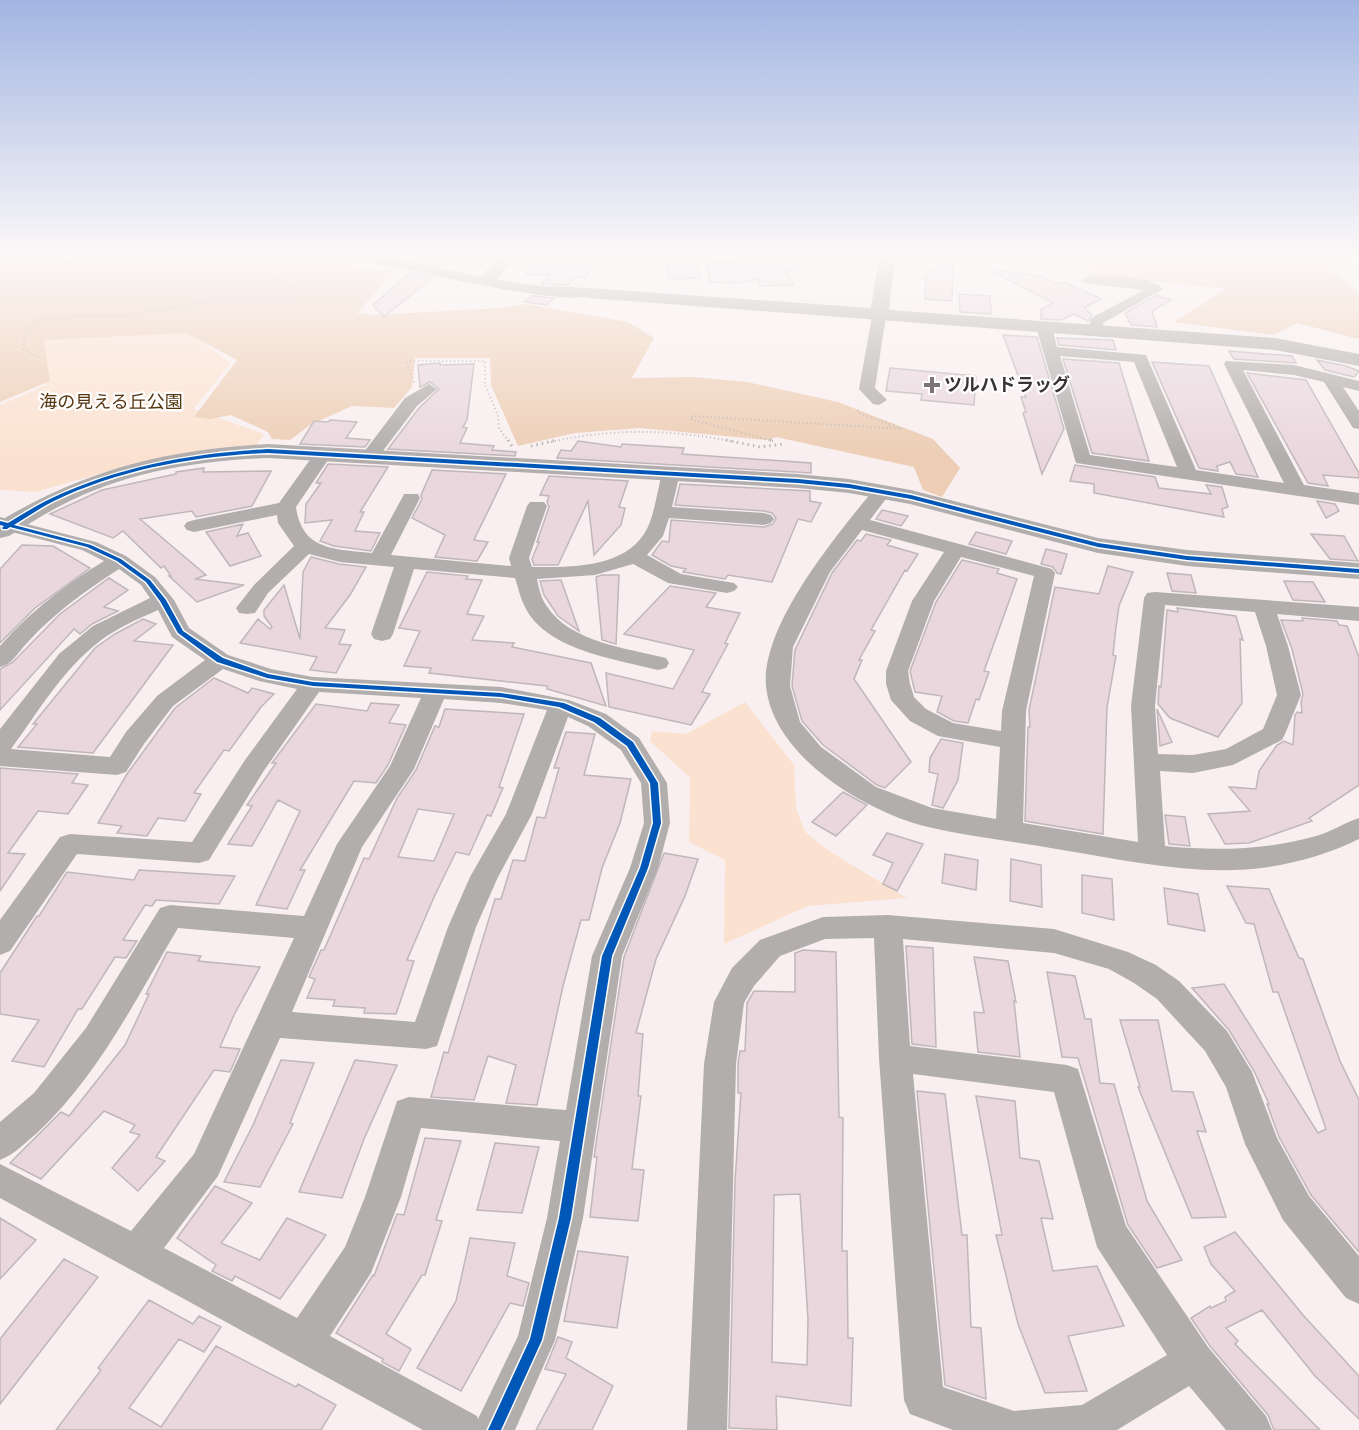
<svg xmlns="http://www.w3.org/2000/svg" width="1359" height="1430" font-family="Signika,'Noto Sans JP',sans-serif">
<rect width="100%" height="100%" fill="#f9eff0"/>
<path fill="#fbe2d0" d="M187 331 231 363 193 409 264 434 255 447 138 463 35 492 0 490V405L46 385 42 339Z
M745 702 794 765 796 808 805 832 829 851 907 898 808 906 724 944 725 860 689 842 690 778 650 741 652 731 686 734Z"/>
<path fill="#edceb5" d="M88 256H296L361 268 396 271 357 313 374 315 500 308 526 304 628 322 654 338 632 378 694 377 747 382 838 402 933 439 960 468 942 497 923 490 914 467 776 437 768 440 640 428 575 433 518 446 491 385 490 358H415L412 387 394 408 352 406 310 425 290 440 272 439 268 432 231 415 210 419 194 417 237 360 186 333 44 340 50 381 0 402V265L71 260Z
M1103 256H1161L1173 258 1186 256H1310L1359 292V339L1297 323 1274 335 1174 322 1225 289 1143 280 1089 279 1091 265Z"/>
<path fill="#e9d7dd" stroke="#bfb7b9" stroke-width="1.5" fill-rule="evenodd" d="M430 256H459L445 267 423 262Z
M539 256H599L585 278 576 277 568 285 542 284 550 275 526 274Z
M666 256H695L700 278 669 279Z
M750 256H780L782 261H798L799 269 787 272 793 285 760 286 758 279 738 283 710 282 707 263 752 262Z
M949 256H953L952 301 925 299 926 276Z
M995 270 1041 276 1057 284 1065 282 1101 299 1084 308 1092 315 1088 321 1074 314 1061 320 1041 319V309L1053 303 994 272Z
M411 272 433 277 384 317 373 305Z
M959 294 990 296 991 314 960 312Z
M1156 295 1171 300 1152 311 1157 327 1131 325 1125 313Z
M531 296H533L554 298 547 305 524 302Z
M1003 335 1037 337 1064 429 1042 474 1023 413 1026 412 1021 397H1026Z
M1057 338 1113 340 1116 350 1059 345Z
M1229 351 1292 356 1296 363 1234 359Z
M1063 359 1119 363 1149 461 1092 453Z
M1317 360 1346 366 1359 371 1354 377 1325 370Z
M1152 362 1209 366 1258 477 1236 474 1230 462 1217 466 1218 471 1199 468Z
M440 363V365L474 364 467 420 463 427 467 428 460 443 494 446 492 450 516 452 515 456 388 449 419 408 439 389 430 382 420 387 418 365Z
M890 368 976 376 974 405 921 400 922 394 886 391Z
M1247 373 1306 380 1359 473V478L1323 475 1328 486 1308 483Z
M330 420 357 422 346 438 370 440 365 447 300 444 314 421 328 422Z
M578 441 621 447 622 444 684 448 682 454 811 463V473L557 458 561 450 571 451Z
M328 464 388 467 360 512H364L355 531 380 533 371 551 334 546 320 541 332 520 305 523 306 504 321 483H316Z
M1075 465 1155 477 1159 488 1211 494 1206 485 1222 487 1228 507 1222 509 1224 517 1094 493V484L1070 481Z
M204 468 203 472 271 471 252 506 196 517 192 511 140 519 206 575 195 579 244 585 197 602 169 576H171L164 566 161 568 123 531 113 538 50 514 102 490 176 474V472Z
M432 470 506 474 474 540 488 542 477 561 435 557 445 535 412 518 422 499 421 495Z
M549 476 628 481 619 507 625 508 621 525 594 555 588 501 558 565H534L532 559 539 542H537L549 507 547 502 549 496 540 495Z
M680 484 810 491V501L821 503 811 522 798 519 772 582 728 575 725 579 683 572 686 569 671 566 652 555 662 541 669 542 671 520 764 527 773 524 776 518 772 513 764 511 675 505Z
M1317 501 1335 504 1339 511 1326 518Z
M882 510 908 516 901 526 876 519Z
M243 524 237 536 248 533 261 556 230 566 206 532Z
M976 532 1012 541 1006 554 969 544Z
M866 534 891 540 887 545 918 554 907 571 905 570 871 630 875 631 859 660H862L854 679 911 762 885 788 877 785 823 745 802 721 792 686 795 650 817 604 832 573 857 540 861 541Z
M1311 534 1344 536 1358 561 1330 559Z
M22 545 53 546 90 568 35 608 0 643V569Z
M1046 549 1067 554 1061 574 1057 573 1053 567 1041 564Z
M311 557 339 564 366 567 350 595 325 628 345 630 339 644 351 645 336 673 310 670 317 657 240 643 258 619 270 629 272 627 264 616V610L284 585 300 639 303 572Z
M962 560 999 569 997 573 1017 579 984 671 989 672 979 700 976 699 968 723 954 721 937 712 942 696 915 692 910 671 936 602Z
M1108 566 1133 572 1119 606 1116 627 1113 655 1116 656 1107 707 1103 834 1025 821 1028 727H1030L1029 710 1055 587 1099 594Z
M427 572 468 576 466 579 482 580 467 614 484 616 472 640 514 643 512 647 591 663 606 706 547 689V686L429 673 431 668 404 666 420 631 399 628Z
M1167 573 1191 575 1196 593 1172 591Z
M602 575H619L616 644 602 640 596 577Z
M109 578 128 590 104 607 118 611 92 624 80 634 74 629 0 710V669L13 662 60 614Z
M561 580 579 631 558 616 544 595 540 581Z
M1284 581 1313 582 1325 602 1293 600Z
M670 586 716 593 706 607 740 613 725 643 728 644 702 692 710 694 691 725 609 707 606 673 673 689 694 650 624 634Z
M1177 608 1236 616 1243 640 1240 639 1242 703 1218 737 1170 718 1158 704 1159 686 1161 687 1167 610 1178 612Z
M1302 618 1337 621 1339 625 1347 626 1359 657V785L1309 818 1312 821 1249 843 1225 844 1208 814 1250 811 1229 787 1256 789 1259 771 1277 745 1284 741 1293 745 1295 715 1297 712 1302 713 1301 702 1303 694 1292 649 1281 620 1303 621Z
M143 619 156 624 134 641 173 645 93 753 18 747 37 724H33L95 648 115 634Z
M214 678 248 693 252 688 274 694 261 707 229 751 224 750 194 793 201 794 185 821 158 818 147 836 117 833 122 826 98 823 127 774 175 708Z
M371 703 399 705 389 723 406 725 388 765 376 783 354 781 300 870H305L287 909 256 905 300 811 278 800 252 846 228 844 252 806 247 805 276 763H272L316 704 367 711Z
M445 709 524 714 499 787 503 788 491 816 487 815 469 855 456 852 434 897 407 960 414 961 396 1014 364 1013 365 1008 333 1006 335 1000 307 998 315 979 309 977 321 950H324L364 858 369 859 397 798 416 770 435 726 439 727ZM418 809 454 814 434 861 398 857Z
M1157 709 1172 742 1160 746Z
M566 732 595 734 584 775 631 779 620 823 602 868 589 920H581L563 986 537 1105 506 1103 516 1065 488 1056 474 1100 431 1097 444 1052 448 1053 495 899H501L513 860 525 861 537 817 545 818 559 768H554Z
M941 739 963 743 958 780 943 808 932 805 938 774 929 772 930 758Z
M0 768 78 774 72 783 88 785 68 814 38 811 8 853 25 854 0 891Z
M843 792 867 805 836 836 812 822Z
M1165 815 1185 817 1190 846 1169 844Z
M887 833 923 844 897 891 883 884 893 863 873 855Z
M664 853 698 859 685 896 656 959 636 1033 643 1034 638 1096H641L632 1169 644 1170 638 1221 590 1217 597 1157H594L624 957Z
M945 854 978 860 976 890 942 883Z
M1011 859 1041 865 1042 907 1010 901Z
M139 870 235 876 219 904 156 900 152 906 145 905 123 940 137 941 126 958 115 957 82 1009H78L44 1067 12 1061 39 1020 0 1014V973L37 916H39L67 872 134 880Z
M1082 875 1112 879 1114 920 1082 913Z
M1227 886 1269 889 1299 958 1303 959 1340 1061 1359 1100V1252L1311 1195 1279 1137 1267 1104H1269L1254 1071 1229 1030 1192 988 1224 984 1318 1133 1326 1129 1278 992H1273L1254 924 1246 923Z
M1164 888 1198 894 1205 931 1168 924Z
M906 946 933 948 936 1047 912 1044Z
M803 950 836 952 839 1117 843 1118 842 1251H847L848 1338H853L851 1406 776 1396 777 1430 729 1428 735 1181 741 1093H738V1064L740 1051H745L747 1003 754 991 795 992V953ZM800 1194 808 1319 807 1365 772 1362 774 1195Z
M167 952 201 956 198 961 260 967 234 1015 220 1047 240 1049 230 1072 214 1070 156 1157 165 1161 138 1191 112 1168 140 1135 130 1132 135 1125 104 1111 41 1179 10 1163 61 1112 69 1116 125 1045 149 994H146Z
M974 957 1008 961 1016 1002 1014 1001 1020 1057 978 1052 974 1012 984 1013Z
M1047 972 1075 976 1085 1019H1091L1100 1083 1114 1084 1147 1201 1182 1260 1157 1268 1128 1225 1078 1058 1062 1057Z
M1120 1020H1158L1172 1091 1193 1092 1206 1132 1197 1131 1226 1217 1192 1218 1138 1087H1140Z
M281 1060 314 1063 290 1123 293 1124 260 1187 224 1182 253 1125Z
M355 1060 397 1065 364 1139 342 1198 299 1192Z
M917 1091 945 1094 962 1235H967L971 1327 981 1328 986 1399 945 1385Z
M976 1096 1015 1101 1020 1158 1039 1161 1053 1219 1041 1218 1053 1271 1097 1266 1124 1326 1068 1336 1087 1391 1045 1393 1018 1324 996 1235H1002Z
M425 1138 461 1141 436 1220 442 1221 425 1275H422L386 1334 411 1349 399 1371 382 1362 383 1359 336 1333 373 1275 374 1276 397 1214 404 1215Z
M495 1143 539 1147 522 1213 477 1210Z
M215 1186 252 1203 221 1243 260 1260 287 1218 326 1235 280 1299 235 1276 232 1281 212 1271 216 1265 177 1238Z
M0 1218 36 1240 0 1279Z
M1235 1232 1303 1315 1359 1376V1419L1315 1376 1262 1310 1226 1328 1238 1341 1235 1344 1320 1430H1274L1268 1415 1210 1346 1191 1318 1210 1306 1211 1308 1226 1301 1225 1297 1235 1291 1211 1264 1204 1247Z
M470 1238 515 1243 507 1276 529 1283 523 1306 510 1303 461 1391 417 1368 456 1301Z
M578 1251 628 1257 617 1328 564 1321Z
M64 1259 98 1277 0 1404V1339Z
M149 1300 193 1324 199 1316 221 1327 204 1352 179 1339 129 1408 161 1427 216 1346 296 1387 298 1384 336 1405 321 1430H56L101 1370 98 1368Z
M558 1337 572 1342 566 1358 613 1386 592 1430H536L566 1374 545 1369Z"/>
<g fill="none" stroke-linecap="round" stroke-linejoin="round">
<path stroke="#b8b4b4" stroke-width="2" stroke-dasharray="1 3" stroke-linecap="butt" d="M38 357 24 349V335L42 317 128 316 221 299 293 298 301 291 234 256
M414 382 407 363 410 361H485V385L498 415 499 428 509 442
M773 441 690 419 693 416 902 429 859 413 856 407
M551 442C611 428 673 429 734 442"/>
<path stroke="#b8b4b4" stroke-width="3" stroke-dasharray="1.5 4" stroke-linecap="butt" d="M508 440 512 446
M726 440 760 447 783 444
M770 440 773 441
M531 446 557 440"/>
<path fill="#b2aeae" fill-rule="evenodd" d="M482 256H509L512 259 505 263 484 259Z
M400 259C447 270 494 281 542 286 554 287 589 285 596 293 580 310 423 273 395 266L393 263Z
M1089 276C1108 276 1150 275 1163 289L1103 323 1104 330 1096 335 1088 330 1091 318 1144 290 1084 283 1082 280Z
M879 312 886 316 875 388 887 400 879 405 873 404 859 389 872 316Z
M1044 322 1052 327 1057 347 1146 355 1196 470 1284 483 1224 364 1226 361 1294 365 1359 381V391L1343 387 1359 411V429L1353 428 1324 382 1294 375 1243 370 1304 485 1359 493V505L1076 463 1036 327ZM1060 356 1134 362 1177 467 1090 455Z
M429 384 437 389 417 406 376 460H364L361 456 405 398Z
M323 449 329 450 332 454 296 507C302 551 335 549 372 553L402 498 404 494H418L420 498 391 555 511 566 509 558 527 506 530 502H544L547 506 529 558 532 567C568 567 621 569 644 534 654 519 657 492 662 473L664 469H678L680 473 672 507 764 513 771 515 774 519 771 523 764 525 669 518 663 536 647 555 681 574 734 583 738 587 734 591 727 593 668 583 633 564 595 575 537 579C539 588 541 598 546 605 570 643 627 648 666 658L669 663 666 668 658 670C615 659 544 650 524 605 520 597 518 587 515 578L414 569 393 634 390 639 382 641 374 639 371 634 394 567 340 562 309 554 268 593 255 613 247 614 239 613 236 608 254 585 294 546 278 523 277 515 194 532 187 530 184 526 187 522 194 520 279 503 317 450Z
M882 486 889 488 891 492 870 520 1052 569 1055 573 1026 711 1023 823 1138 842 1131 706 1144 598 1147 593 1155 592 1359 607V621L1277 614 1288 646 1301 695 1285 734 1282 740 1233 765 1193 773 1160 771 1165 846C1216 851 1266 850 1316 836 1331 832 1344 823 1359 818V839C1331 853 1300 862 1269 867 1200 877 1130 861 1062 850 1018 842 972 837 928 827 866 812 773 757 766 686 761 624 838 534 875 488ZM862 530 944 552 912 601 886 671V684L891 700 910 721 938 736 1000 747 996 819 932 808 876 787 821 747 800 722 790 686 793 647 830 572ZM961 557 1034 576 1002 711 1001 731 953 723 926 709 914 697 910 684 908 671 934 601ZM1165 605 1255 612 1266 646 1277 695 1263 729 1226 749 1193 755 1158 754 1155 706Z
M0 517 96 542 126 556 155 577 174 600 189 628 228 655 271 669 313 677 501 687 569 700 606 714 639 738 667 783 670 823 658 868 622 956 583 1218 555 1340 515 1430H423L0 1198V1164L131 1231 194 1154 294 938 178 928C136 999 98 1076 37 1133 25 1143 15 1154 0 1160V1122L34 1093 86 1028 160 908 170 905 304 916 337 844 390 766 421 698 319 692 263 772 209 860 199 863 77 854 10 951 0 955V920L60 837 70 834 192 842 245 760 297 689 259 681 223 669 173 706 144 744 126 772 117 775 0 766V729L59 654 93 626 150 598 141 585 119 569C85 591 54 613 27 643 18 652 13 664 0 667V646C32 610 64 586 104 561L82 550 0 529ZM158 610 172 637 205 660 157 696 126 732 110 757 11 749C38 712 63 669 100 641 117 628 138 619 158 610ZM444 699 501 703 547 710 506 814 470 877 448 927 415 1022 292 1012 362 847 414 769ZM568 717 588 726 621 750 641 783 644 823 630 868 592 956 566 1110 409 1097 397 1101 365 1197 345 1247 297 1318 164 1248 218 1176 280 1038 426 1049 437 1046 476 927 498 877 532 814ZM421 1128 560 1141 547 1218 518 1336 478 1419 477 1416 330 1336 371 1273 401 1197Z
M888 915 1054 929 1128 952 1156 965 1179 981 1227 1031 1252 1072 1277 1138 1309 1196 1359 1256V1304L1346 1298 1283 1220 1245 1144 1226 1087 1205 1051 1157 999 1134 983 1109 969 1054 953 903 939 910 1046 1067 1065 1078 1069 1126 1226 1208 1347 1266 1416 1272 1430H1226L1189 1386 1117 1430H953L910 1414 904 1400 879 1058 874 938 825 939 780 956 754 986 744 1003 736 1064 727 1430H687L704 1064 714 1002 732 968 760 940 823 917ZM913 1074 1054 1092 1097 1247 1167 1355 1082 1405 1014 1411 943 1387Z"/>
<path fill="#b2aeae" fill-rule="evenodd" d="M348 256H388L406 259 408 263 406 267 400 268 356 261 350 260Z
M499 256H516L493 284H481L478 280Z
M879 256H895L889 310 1275 338 1359 354V366L1275 350 589 298 583 297 580 293 583 289 589 288 871 308Z
M268 444 798 474 849 479 911 490 1098 538 1187 550 1359 563V579L1187 566 1098 553 910 504 849 493 798 488 268 458C195 461 125 472 60 506 42 515 26 526 9 536L0 538V521C86 469 169 449 268 444Z"/>
<g stroke="#fdfdfd" stroke-width="3">
<path id="cycleway" d="M268 449 798 479 849 484 911 495 1098 543 1187 556 1359 569V573L1187 560 1098 547 911 499 849 488 798 483 268 453C195 456 120 469 54 501 40 508 27 517 14 525L91 545 121 559 150 580 166 600 183 631 223 658 268 674 313 682 501 693 564 703 600 718 633 742 658 783 661 823 648 868 612 956 571 1218 542 1340 501 1430H488L530 1339 559 1218 602 956 640 868 653 823 650 783 627 746 594 722 559 707 501 697 313 686 267 678 217 662 178 633 160 601 146 582 117 561 87 547 10 527 7 529H3L2 528 4 526 0 525V521L8 523C23 514 37 505 52 498 120 466 194 453 268 449Z"/>
</g>
<use href="#cycleway" fill="#0057b8" fill-rule="evenodd"/>
</g>
<linearGradient id="sky" x2="0" y2="1"><stop stop-color="#a2b5e2"/><stop offset="0.56" stop-color="#fcf8f8"/><stop offset="1" stop-color="#fcf8f8" stop-opacity="0"/></linearGradient>
<rect width="1359" height="456" fill="url(#sky)"/>
<path fill="#7d7575" stroke="#fdfdfd" stroke-width="2" d="M929 376h6v6h6v6h-6v6h-6v-6h-6v-6h6z"/>
<g text-anchor="middle" dominant-baseline="central" stroke-width="4.5" stroke-linejoin="round" paint-order="stroke">
<g font-size="18" font-weight="bold" fill="#3a3333" stroke="#fdfdfd" text-anchor="start">
<text x="944" y="385">ツルハドラッグ</text>
</g>
<g font-size="18" fill="#563611" stroke="#fdfdfd">
<text x="111" y="402">海の見える丘公園</text>
</g>
</g>
</svg>
